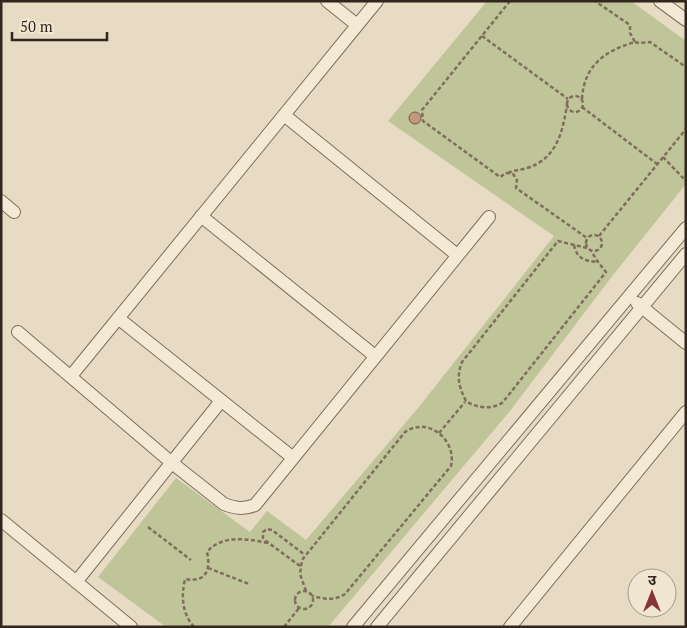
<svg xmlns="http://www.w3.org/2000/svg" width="687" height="628" font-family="'PT Serif','Noto Sans Devanagari',serif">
<rect width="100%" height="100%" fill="#e7dbc3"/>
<path fill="#c0c499" d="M487 1H631L686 41V184L613 275 510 411 328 627H166L98 577 176 478 250 532 267 511 306 540 418 408 554 236 388 121Z"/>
<path fill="#c1987e" stroke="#7b5945" d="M409 118a6 6 0 1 1 12 0a6 6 0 1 1-12 0Z"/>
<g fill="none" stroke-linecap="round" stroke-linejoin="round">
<g stroke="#7f6e5c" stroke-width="14">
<path id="minor" d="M327 1 357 25
M660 1 686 20
M284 115 457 255
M1 201 14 212
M201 216 375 356
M637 303 686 343
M118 318 292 457
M18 332 172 463 224 504C235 508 243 510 255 505L489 217
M71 376 377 1
M1 520 131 627
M76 582 221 401
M353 627 686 228
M377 627 686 254
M510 627 686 412"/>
</g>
<path stroke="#7f6e5c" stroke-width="2.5" stroke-dasharray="4 2.5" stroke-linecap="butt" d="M510 1 422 110 423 121 500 177 506 173 513 174 517 180 516 188 587 238
M482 36 568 99
M635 42 639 43 650 42 686 67
M567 104a8 8 0 1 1 16 0a8 8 0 1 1-16 0Z
M582 99C584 66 604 51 635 42L630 33V25L595 1
M582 107 657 164
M663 157 686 181
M508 173C514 170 521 170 527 168 557 159 563 131 567 104
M586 243a8 8 0 1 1 16 0a8 8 0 1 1-16 0Z
M599 236 686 129
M574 245C577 259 585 261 598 262
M587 248 558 241 462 362C456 377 459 387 466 401 475 408 494 410 503 402L606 272 598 262 591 251
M439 433 465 402
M148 527 191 560
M300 566 266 541 263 538V532L267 529 272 530 305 555
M208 568 249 584
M295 600a9 9 0 1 1 18 0a9 9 0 1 1-18 0Z
M306 591 300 574 302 560 405 432C428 416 457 440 451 466L345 594C335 601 324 599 312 596
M194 627C182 613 181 597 185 579 206 583 211 570 207 552 222 534 248 539 268 543
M284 627 299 608"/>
<use href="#minor" stroke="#f3e9d5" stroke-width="12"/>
</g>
<rect width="687" height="628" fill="none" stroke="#31271e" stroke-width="5"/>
<g transform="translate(652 593)"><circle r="24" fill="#f0e6d1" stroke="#a49a89"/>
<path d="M0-4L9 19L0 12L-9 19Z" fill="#863437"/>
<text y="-8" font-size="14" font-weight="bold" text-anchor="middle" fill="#31271e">उ</text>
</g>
<path d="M12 32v8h95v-8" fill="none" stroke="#31271e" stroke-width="2.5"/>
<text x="20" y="32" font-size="15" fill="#31271e" stroke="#f0e6d1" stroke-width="4" paint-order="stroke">50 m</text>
</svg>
